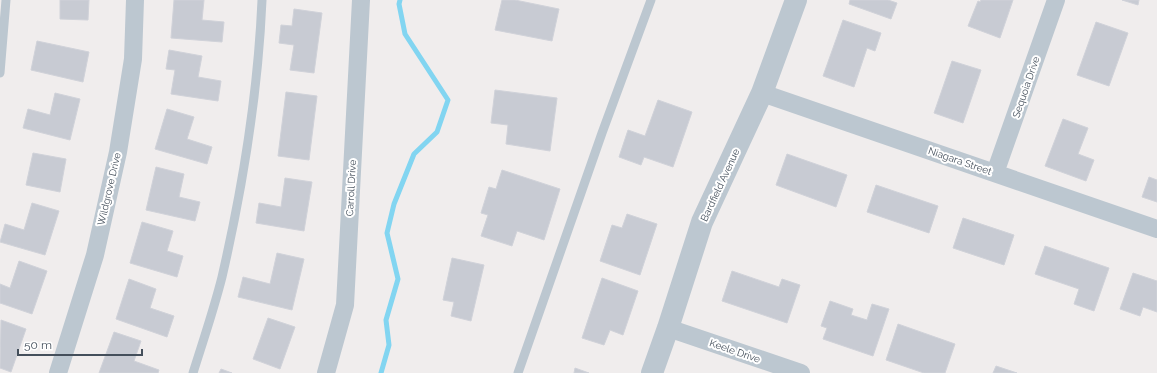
<svg xmlns="http://www.w3.org/2000/svg" width="1157" height="373" font-family="Raleway,sans-serif">
<rect width="100%" height="100%" fill="#f0eded"/>
<g fill="none" stroke-linecap="round" stroke-linejoin="round">
<path stroke="#82d5f1" stroke-width="5" d="M381 373 389 345 386 320 398 279 387 233 394 204 414 154 437 132 448 100 405 34 399 4 400 0"/>
</g>
<path fill="#c8cbd3" stroke="#d0d2d9" d="M60 0H89L88 20 60 19Z
M174 0H204L202 20 224 22 222 42 171 38Z
M502 0H515L559 9 552 41 495 30Z
M850 0H888L897 3 891 19 849 4Z
M981 0H1013L1000 38 968 26 978 1 980 2Z
M1122 0H1139L1138 5Z
M294 9 322 13 314 73 290 70 294 45 279 43 281 25 292 26Z
M843 20 881 33 875 51 867 48 854 87 823 76Z
M1096 22 1128 33 1109 86 1077 75Z
M37 41 89 52 83 82 31 70Z
M169 50 202 56 198 77 221 81 218 101 171 94 175 70 166 69Z
M952 61 981 70 963 123 934 113Z
M495 90 557 98 550 151 506 144 508 125 491 123Z
M286 92 317 96 309 160 278 156Z
M55 93 80 99 70 140 23 128 28 109 50 115Z
M658 100 692 112 673 167 644 157 641 165 619 157 628 130 645 136Z
M167 109 194 117 187 139 212 147 207 164 155 149Z
M1063 119 1088 128 1078 154 1094 160 1086 181 1045 166Z
M33 153 66 159 60 192 26 185Z
M787 154 847 175 836 207 776 185Z
M156 167 184 174 179 197 200 202 195 221 146 210Z
M502 170 560 189 544 240 517 231 512 246 481 236 488 215 481 213 489 187 496 189Z
M1149 177 1157 180V202L1142 197Z
M285 178 312 182 304 231 256 223 259 203 281 207Z
M876 185 938 206 929 233 867 212Z
M32 203 59 211 45 255 0 242 5 224 24 230Z
M627 214 657 224 640 275 600 261 612 225 622 228Z
M963 218 1014 235 1004 265 953 248Z
M142 222 173 231 167 251 183 256 177 277 130 263Z
M1045 246 1109 268 1094 311 1074 304 1079 289 1035 274Z
M277 253 304 259 292 310 238 297 243 277 270 284Z
M452 258 484 265 471 321 451 316 454 302 443 300Z
M19 261 47 271 32 314 0 303V284L10 288Z
M732 271 779 287 782 279 800 285 787 323 722 301Z
M1133 273 1157 281V312L1143 307 1140 316 1120 309Z
M602 278 638 291 623 335 610 330 604 345 582 338Z
M129 279 156 289 150 308 174 316 167 337 116 319Z
M830 301 853 309 851 315 867 320 872 304 889 309 873 356 823 339 827 328 821 326Z
M268 318 295 327 280 369 253 359Z
M1 320 26 329 11 372 0 368Z
M898 324 955 344 945 373H924L886 360Z
M114 332 141 341 134 361 159 370 158 373H99Z
M996 366 1017 373H993Z
M575 368 589 373H574Z
M221 369 232 373H219Z"/>
<g fill="none" stroke-linecap="round" stroke-linejoin="round">
<path stroke="#bcc7d0" stroke-width="9" d="M0 73 6 0
M193 373C203 341 214 309 222 277 243 186 258 93 262 0
M518 373 602 133 651 0"/>
<path stroke="#bcc7d0" stroke-width="18" d="M762 93 1157 229
M995 173 1056 0
M668 328 801 373
M58 373 95 255 118 152 133 59 135 0
M326 373 345 305 361 0"/>
<path stroke="#bcc7d0" stroke-width="22" d="M652 373 668 328 702 222 762 93 796 0"/>
</g>
<g text-anchor="middle" dominant-baseline="central" stroke-width="4" stroke-linejoin="round" paint-order="stroke">
<g font-size="10" fill="#444f5b" stroke="#fff">
<text transform="translate(1026 87) rotate(-71)">Sequoia Drive</text>
<text transform="translate(960 161) rotate(19)">Niagara Street</text>
<text transform="translate(720 185) rotate(-65)">Bardfield Avenue</text>
<text transform="translate(351 188) rotate(-87)">Carroll Drive</text>
<text transform="translate(109 189) rotate(-77)">Wildgrove Drive</text>
<text transform="translate(735 351) rotate(19)">Keele Drive</text>
</g>
</g>
<path d="M18 349v6h124v-6" fill="none" stroke="#444f5b" stroke-width="2"/>
<text x="24" y="349" font-size="12" fill="#444f5b" stroke="#ffffff" stroke-width="3" paint-order="stroke">50 m</text>
</svg>
